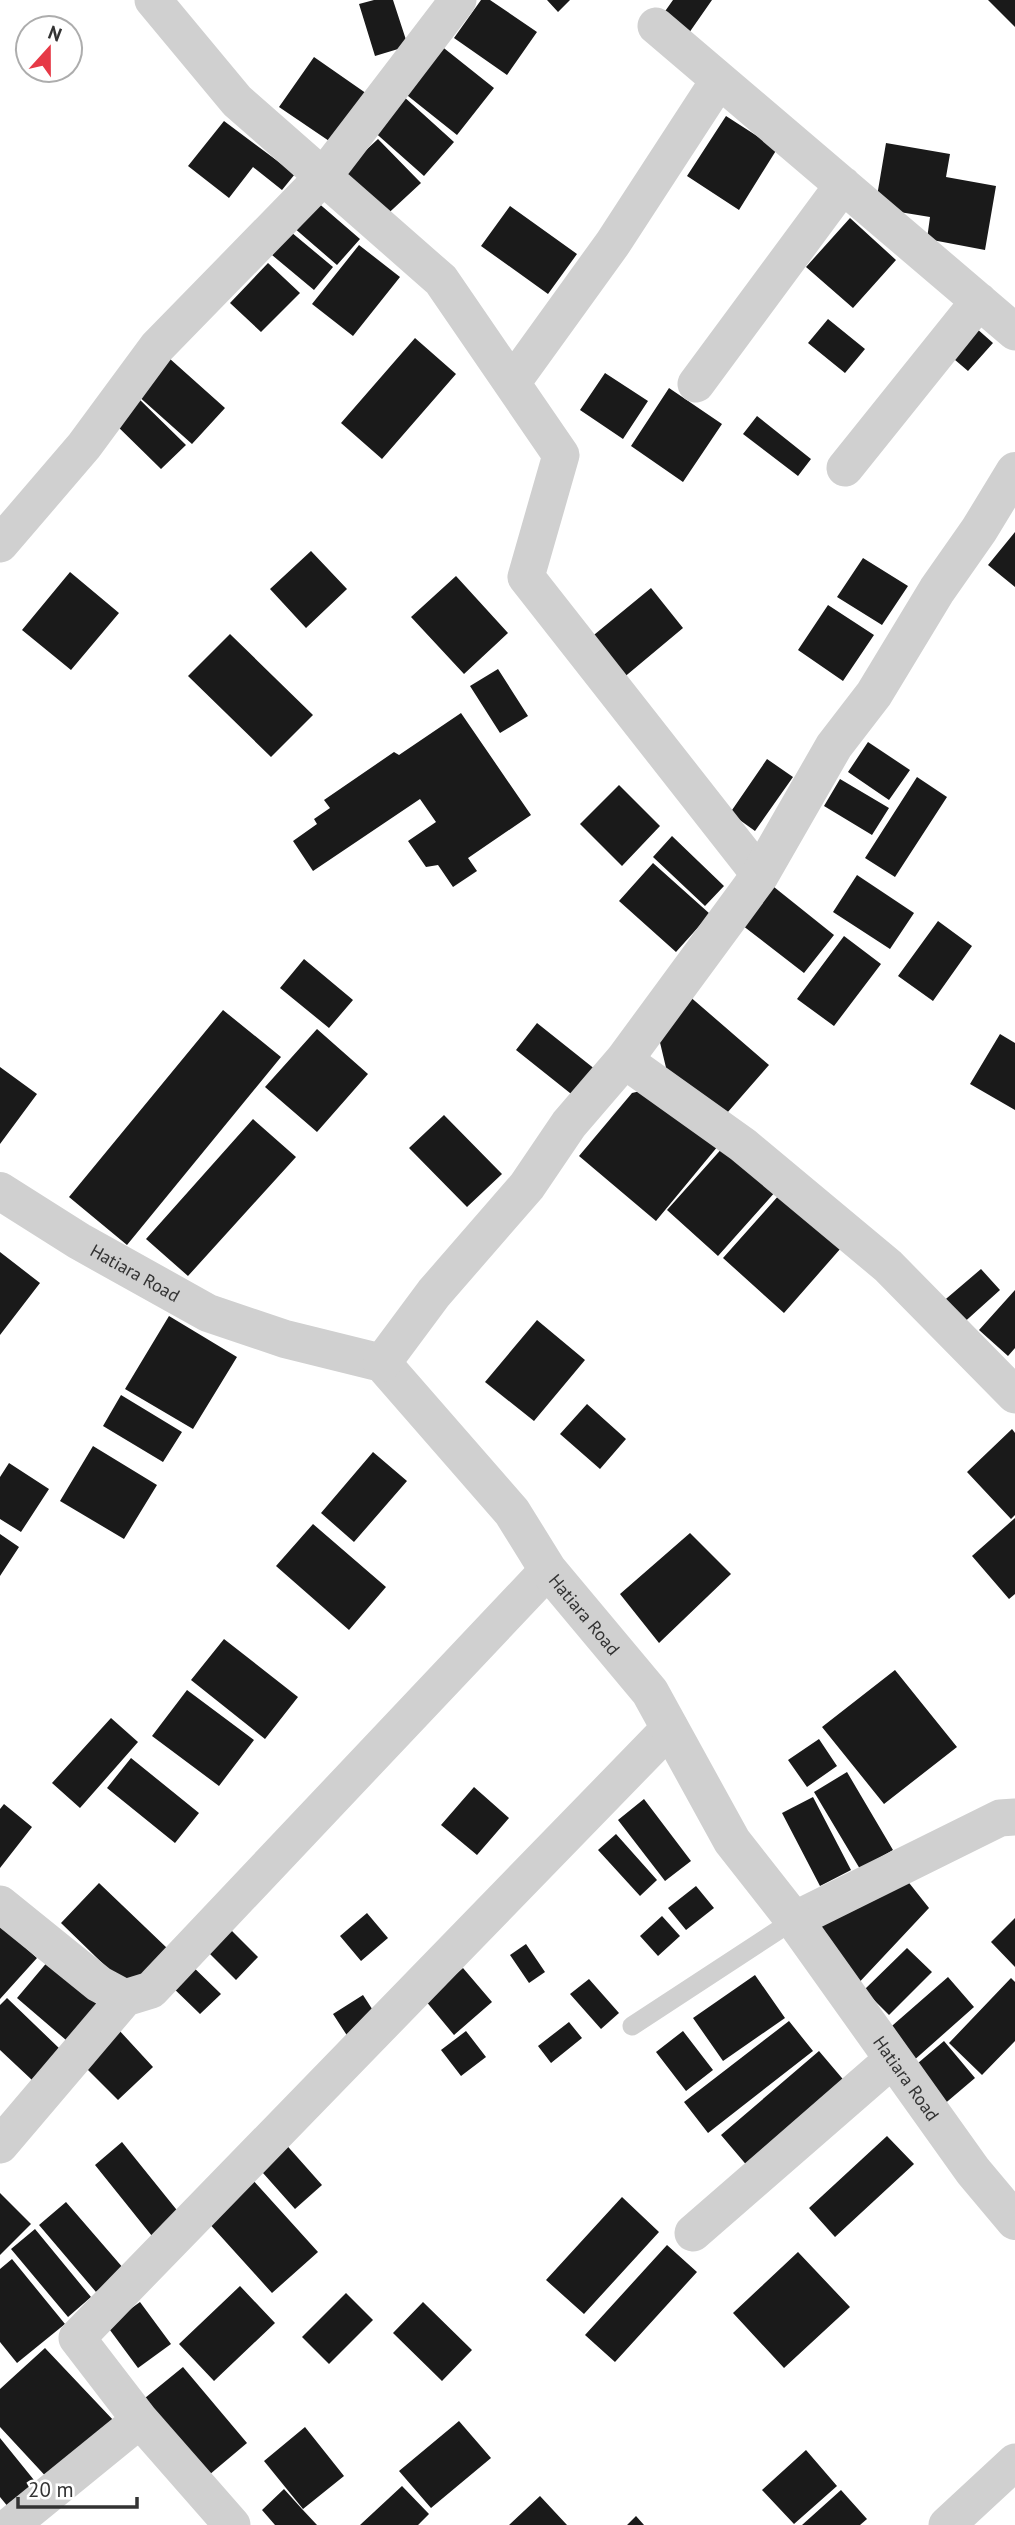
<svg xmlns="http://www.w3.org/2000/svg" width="1015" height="2525" font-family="'PT Sans',sans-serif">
<rect width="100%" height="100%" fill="#fff"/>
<path fill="#1a1a1a" d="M374 0H393L408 46 375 56 359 4Z
M481 0H490L537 32 507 75 454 38Z
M547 0H570L558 12Z
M673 0H712L682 43 656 24Z
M988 0H1015V27Z
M435 41 494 88 457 135 398 88Z
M314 57 370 96 335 145 279 107Z
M402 95 454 142 424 176 371 129Z
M726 116 777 149 739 210 687 176Z
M224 121 295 174 282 190 253 167 229 198 188 166Z
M378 139 421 183 380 221 338 176Z
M886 143 950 154 946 177 996 186 985 250 927 239 930 217 875 208Z
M316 201 360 239 337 265 293 227Z
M510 206 577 254 548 294 481 246Z
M850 218 896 260 853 308 806 267Z
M291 232 333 267 314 290 272 255Z
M359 245 400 277 353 336 312 304Z
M268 263 300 293 261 332 230 303Z
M828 319 865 349 845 373 808 343Z
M967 320 993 343 968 371 941 348Z
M415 338 456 374 382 459 341 423Z
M169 358 225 408 192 444 136 394Z
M605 373 648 401 623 439 580 410Z
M669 388 722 424 683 482 631 446Z
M134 394 186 445 161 469 110 419Z
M757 416 811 459 798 476 743 434Z
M1015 532V587L988 565Z
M311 551 347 589 306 628 270 589Z
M863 558 908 586 882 625 837 597Z
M70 572 119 613 71 670 22 630Z
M456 576 508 633 464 674 411 617Z
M651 588 683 628 622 679 589 639Z
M828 605 874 635 843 681 798 650Z
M230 634 313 715 271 757 188 676Z
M498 669 528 716 500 733 470 686Z
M461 713 531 815 468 858 477 871 453 887 438 865 426 867 408 841 436 822 420 799 313 871 293 841 317 824 314 819 330 808 324 800 394 752 399 755Z
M868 742 910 770 889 800 848 772Z
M767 759 793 777 755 831 730 813Z
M917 777 947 797 895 877 865 858Z
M840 779 889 808 872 835 824 806Z
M619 785 660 826 622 866 580 824Z
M672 836 724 886 705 906 653 857Z
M653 863 710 914 676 952 619 901Z
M857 875 914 913 890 949 833 912Z
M769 883 834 935 804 973 738 922Z
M938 921 972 946 933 1001 898 976Z
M844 936 881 964 834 1026 797 999Z
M304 959 353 1000 329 1028 280 988Z
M688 995 769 1065 720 1121 668 1076 657 1030Z
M223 1010 281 1057 127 1245 69 1197Z
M537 1023 596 1070 575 1097 516 1050Z
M317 1029 368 1074 317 1132 265 1087Z
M1000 1034 1015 1043V1110L970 1084Z
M0 1067 37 1094 0 1144Z
M649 1089 718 1146 656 1221 579 1156 632 1093Z
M444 1115 502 1174 467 1207 409 1148Z
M253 1119 296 1157 188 1276 146 1239Z
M725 1145 776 1191 718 1256 667 1210Z
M780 1194 841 1248 784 1313 723 1258Z
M0 1252 40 1283 0 1335Z
M981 1269 1000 1290 960 1326 940 1304Z
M1015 1290V1348L1008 1356 979 1330Z
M169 1316 237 1357 193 1429 125 1389Z
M537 1320 585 1360 534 1421 485 1382Z
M121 1395 182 1432 163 1462 103 1426Z
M587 1404 626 1439 600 1469 560 1434Z
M1012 1429 1015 1433V1515L1011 1519 967 1472Z
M93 1446 157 1485 124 1539 60 1501Z
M373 1452 407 1481 354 1542 321 1513Z
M9 1463 49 1489 21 1532 0 1519V1477Z
M1015 1518V1594L1009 1599 972 1556Z
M313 1524 386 1587 349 1630 276 1566Z
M690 1533 731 1574 659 1643 620 1594Z
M0 1534 19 1547 0 1576Z
M224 1639 298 1697 265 1739 191 1680Z
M895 1670 957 1747 884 1804 822 1727Z
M187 1690 254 1740 219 1786 152 1736Z
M111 1718 138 1742 80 1808 52 1783Z
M819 1739 837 1766 807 1787 788 1760Z
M131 1758 199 1813 175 1843 107 1788Z
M847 1772 893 1850 860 1869 814 1792Z
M474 1787 509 1818 477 1855 441 1825Z
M813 1797 851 1870 820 1886 782 1813Z
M644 1799 691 1861 665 1881 618 1820Z
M4 1804 32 1827 0 1868V1809Z
M616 1834 657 1880 640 1896 598 1850Z
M906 1879 929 1908 853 1989 817 1925Z
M99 1883 168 1949 129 1989 61 1923Z
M696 1886 714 1908 686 1930 668 1908Z
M367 1913 388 1938 361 1961 340 1936Z
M662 1916 680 1936 658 1956 640 1936Z
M1015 1918V1967L991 1942Z
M0 1925 37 1958 0 1999Z
M226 1925 258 1957 236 1980 204 1948Z
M526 1944 545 1972 529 1983 510 1955Z
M907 1948 932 1972 889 2015 864 1990Z
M49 1960 105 2008 73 2046 17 1998Z
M186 1960 221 1994 200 2014 166 1981Z
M463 1968 492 2002 454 2035 425 2000Z
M755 1975 785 2018 723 2061 693 2018Z
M948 1977 974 2007 912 2062 885 2032Z
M1011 1978 1015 1982V2041L982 2075 949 2043Z
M589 1979 619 2013 601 2029 570 1994Z
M363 1995 378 2018 348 2037 333 2014Z
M7 1998 61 2050 32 2080 0 2050V2005Z
M789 2021 813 2051 708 2133 684 2102Z
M569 2022 582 2038 551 2063 538 2046Z
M118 2029 153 2067 118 2100 82 2064Z
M466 2031 486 2057 461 2076 441 2050Z
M683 2031 713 2070 686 2091 656 2052Z
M944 2041 975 2078 942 2106 911 2069Z
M819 2051 847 2084 749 2168 721 2135Z
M887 2136 914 2164 835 2237 809 2208Z
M282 2140 322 2185 295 2209 255 2164Z
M122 2142 180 2214 152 2236 95 2165Z
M252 2179 318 2252 272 2293 206 2220Z
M0 2193 31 2224 0 2255Z
M622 2197 659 2232 584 2314 546 2280Z
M66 2202 124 2269 96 2292 39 2225Z
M35 2229 91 2297 68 2317 11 2249Z
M667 2245 697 2272 615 2362 585 2335Z
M798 2252 850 2307 784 2368 733 2313Z
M12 2259 65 2324 17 2363 0 2342V2269Z
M240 2286 275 2323 214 2381 179 2344Z
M346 2293 373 2320 329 2364 302 2337Z
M140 2302 171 2344 138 2368 107 2326Z
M423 2302 472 2350 442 2381 393 2333Z
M45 2348 115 2422 51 2482 0 2427V2389Z
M183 2367 247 2443 209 2475 145 2398Z
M459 2421 491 2458 431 2508 399 2471Z
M305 2427 344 2476 303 2509 264 2461Z
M0 2438 38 2485 9 2508 0 2497Z
M806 2450 837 2486 794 2524 762 2490Z
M402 2486 429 2514 418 2525H360Z
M284 2489 302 2509 317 2525H275L262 2510Z
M841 2490 867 2519 860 2525H802Z
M540 2496 567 2525H509Z
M636 2516 644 2525H627Z"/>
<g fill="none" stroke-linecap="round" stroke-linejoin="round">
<path stroke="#d0d0d0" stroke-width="19" d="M632 2026 794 1920"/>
<path stroke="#d0d0d0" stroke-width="37" d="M153 0 237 101 441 280 561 455 526 577 760 875
M656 26 1015 332
M512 383 613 243 719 80
M696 384 843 185
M845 468 979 301
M0 544 84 446 157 347 322 178 458 0
M624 1060 743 1145 888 1266 1015 1395
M0 1904 99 1984 125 1998 151 1990 548 1570
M794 1920 1000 1818 1015 1817
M0 2145 125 1998
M693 2233 893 2059
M140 2420 232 2525
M11 2525 140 2420 77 2338 670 1728
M947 2525 1015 2462"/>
<g stroke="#d0d0d0" stroke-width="38">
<path id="s1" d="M0 1191 79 1241 208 1313 285 1339 382 1363 512 1512 548 1570 650 1692 732 1841 794 1920 973 2171 1015 2221"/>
<path d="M382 1363 434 1293 527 1186 569 1124 624 1060 760 875 834 746 874 694 937 590 979 530 1015 471"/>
</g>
</g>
<g text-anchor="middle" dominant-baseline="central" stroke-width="7" stroke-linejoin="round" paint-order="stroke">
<g font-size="18" fill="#333" stroke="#fff">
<text stroke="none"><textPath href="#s1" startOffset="158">Hatiara Road</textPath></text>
<text stroke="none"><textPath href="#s1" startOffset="746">Hatiara Road</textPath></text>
<text stroke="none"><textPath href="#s1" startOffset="1312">Hatiara Road</textPath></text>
</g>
</g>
<g transform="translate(49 49) rotate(21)"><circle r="33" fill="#ffffff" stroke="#adadad" stroke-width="2"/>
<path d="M0-5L12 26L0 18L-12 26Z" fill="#e63946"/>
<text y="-10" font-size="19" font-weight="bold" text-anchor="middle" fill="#333333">N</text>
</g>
<path d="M18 2497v10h119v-10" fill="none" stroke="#333333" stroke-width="3.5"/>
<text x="28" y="2497" font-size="21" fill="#333333" stroke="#ffffff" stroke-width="5" paint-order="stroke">20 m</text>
</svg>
